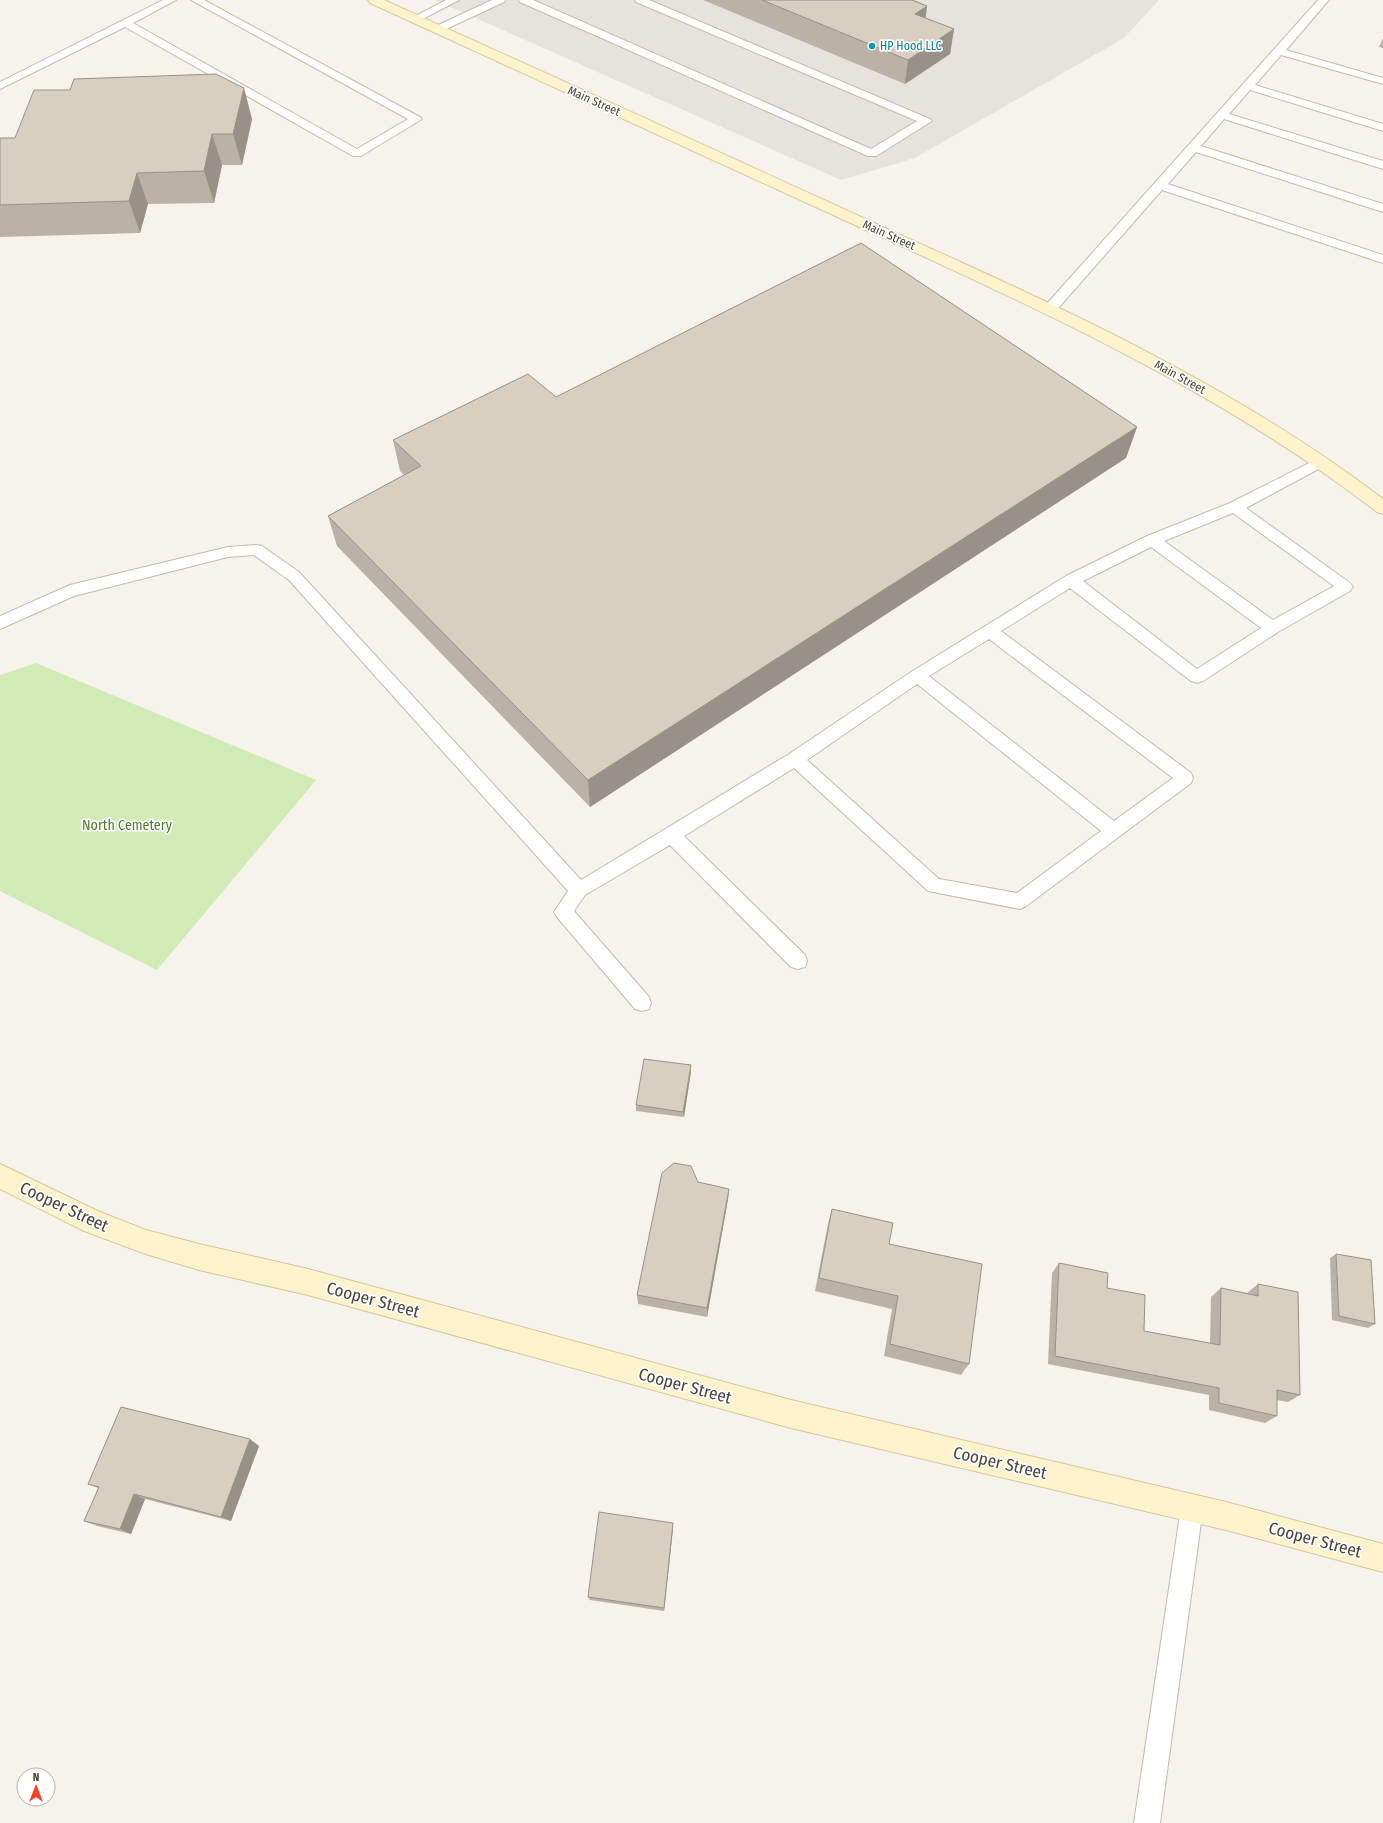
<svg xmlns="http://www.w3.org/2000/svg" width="1383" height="1823" font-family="'Fira Sans Condensed',sans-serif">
<rect width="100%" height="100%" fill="#f6f3ec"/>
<path fill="#e6e2dd" d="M435 0H1159L1124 38 915 158 841 180Z"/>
<path fill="#d2eab5" d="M36 663 316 780 157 970 0 891V675Z"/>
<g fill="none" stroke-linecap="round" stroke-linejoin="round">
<g stroke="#c2bbae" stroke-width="2">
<path id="lane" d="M163 0H176L133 23 357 149 408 119 191 0H204L420 117 422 119 361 156H353L125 27 0 89V82Z
M446 0H459L419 21 415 22 410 19Z
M492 0H505L504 2 442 31 438 32 433 29 434 27Z
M519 0H533L871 149 917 121 636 2 635 0H649L930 119 932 121 876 156H868L520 2Z
M1318 0H1329L1286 50 1383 78V84L1281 55 1255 85 1383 124V131L1250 90 1229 114 1383 161V169L1224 119 1201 146 1383 204V212L1196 152 1168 184 1383 255V263L1162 190 1054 313H1044L1043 310 1044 307Z
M1321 457 1326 459 1328 462 1326 465 1246 508 1350 583 1353 587 1350 591 1278 632 1203 681 1197 683 1191 681 1070 588 1001 631 1191 773 1193 778 1191 783 1026 906 1020 909 928 891 794 768 684 836 805 955 807 961 805 967 798 969 791 967 670 845 585 895 574 911 649 997 651 1003 649 1009 642 1011 635 1009 557 917 554 912 568 891 289 580 254 555 228 557 74 596 0 629V616L70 585 228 547 257 545 262 546 299 572 581 880 789 754 911 672 1066 576 1147 536 1230 503ZM1233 513 1334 586 1273 620 1164 541ZM1151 547 1261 628 1197 669 1083 581ZM989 639 1173 778 1114 821 929 676ZM917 684 1101 831 1017 893 939 879 807 760Z
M1192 1497 1200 1500 1203 1508 1160 1823H1134L1181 1508 1184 1500Z"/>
</g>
<g stroke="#d6c79b" stroke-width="2">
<path id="secondary" d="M368 0H384C550 75 715 150 881 226 1054 304 1231 383 1383 499V514L1377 512C1219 390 1036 308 855 225 693 151 531 77 370 3Z
M0 1164 100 1212 146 1230 199 1244 308 1269 791 1400 1226 1502 1383 1544V1572L1226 1530 791 1428 308 1295 199 1270 146 1254 84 1231 0 1189Z"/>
</g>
<use href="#lane" fill="#fff" fill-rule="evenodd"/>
<use href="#secondary" fill="#fff3cd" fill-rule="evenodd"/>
</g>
<path fill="#bab2a6" d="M703 0H912L927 6 925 18 954 29 950 54 905 84Z
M1383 38V48L1379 47Z
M252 119 242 165H222L214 203 148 204 140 233 0 237V138H15Z
M556 397 1137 427 1126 458 590 807 337 546 328 516 404 475 400 471 393 440Z
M691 1065V1071L684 1117 636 1111V1105Z
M729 1189 728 1199 707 1317 638 1304 637 1295Z
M832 1209 889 1244 969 1364 961 1375 884 1356 892 1309 815 1291 828 1224Z
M1336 1254 1375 1324 1368 1328 1332 1320 1330 1258Z
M1059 1263 1107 1288 1144 1331 1210 1343 1211 1297 1221 1288 1247 1293 1258 1284 1300 1395 1288 1402 1277 1400V1416L1265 1423 1209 1410V1395L1048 1364 1052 1273Z
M259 1446 231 1521 145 1499 131 1534 97 1526 84 1521 98 1488 88 1484Z
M673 1523V1528L664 1611 590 1600 588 1597Z"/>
<path fill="#979187" d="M927 6 924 30 915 14Z
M954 29 950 54 905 84 908 60Z
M244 88 252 119 242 165 233 134Z
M212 134 222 165 214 203 204 171Z
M137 173 148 204 140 233 129 201Z
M1137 427 1126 458 590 807 588 780Z
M691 1065V1071L684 1117 683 1112Z
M729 1189 728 1199 707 1317V1308Z
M250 1439 259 1446 231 1521 221 1517Z
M134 1494 145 1499 131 1534 120 1529Z
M673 1523V1528L664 1611V1608Z"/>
<path fill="#d8cfc1" stroke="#979187" d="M762 0H912L927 6 915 14 954 29 908 60Z
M216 74 244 88 233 134H212L204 171 137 173 129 201 0 205V138H15L34 90H70L74 79Z
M861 243 1137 427 588 780 328 516 421 466 393 440 528 374 556 397Z
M644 1059 691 1065 683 1112 636 1105Z
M674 1163 691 1166 698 1182 729 1189 707 1308 637 1295 662 1173Z
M832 1209 893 1223 889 1244 982 1264 969 1364 890 1344 898 1296 819 1278Z
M1336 1254 1371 1260 1375 1324 1339 1316Z
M1059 1263 1108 1273 1107 1288 1145 1295 1144 1331 1220 1345 1221 1288 1258 1296V1284L1298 1292 1300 1395 1277 1390V1416L1219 1403V1388L1055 1356Z
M121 1407 250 1439 221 1517 134 1494 120 1529 84 1521 99 1487 88 1484Z
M599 1512 673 1523 664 1608 588 1597Z"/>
<circle fill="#0f9aa8" stroke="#fff" stroke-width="1.5" cx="872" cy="46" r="4"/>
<g text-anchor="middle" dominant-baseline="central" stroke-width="3.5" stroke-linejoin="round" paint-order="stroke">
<g font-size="12" fill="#0d838f" stroke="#fff" text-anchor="start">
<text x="880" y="46">HP Hood LLC</text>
</g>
<g font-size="12" fill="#4b4439" stroke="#fff">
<text transform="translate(594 101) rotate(24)">Main Street</text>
<text transform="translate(889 235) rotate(24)">Main Street</text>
<text transform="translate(1180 377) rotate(29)">Main Street</text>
</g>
<g font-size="14" fill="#4a7f2a" stroke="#fff">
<text x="127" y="825">North Cemetery</text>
</g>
<g font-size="17" fill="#4b4439" stroke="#fff">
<text transform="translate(64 1207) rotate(25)">Cooper Street</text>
<text transform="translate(373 1300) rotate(15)">Cooper Street</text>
<text transform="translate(685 1386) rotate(15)">Cooper Street</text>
<text transform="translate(1000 1463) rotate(13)">Cooper Street</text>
<text transform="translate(1315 1540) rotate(15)">Cooper Street</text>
</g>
</g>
<g transform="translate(36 1787)"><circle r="19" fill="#ffffff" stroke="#b7b4b0"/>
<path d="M0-3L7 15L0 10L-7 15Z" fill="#fc3f1d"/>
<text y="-6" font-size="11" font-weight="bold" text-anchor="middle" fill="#4b4439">N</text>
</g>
</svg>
